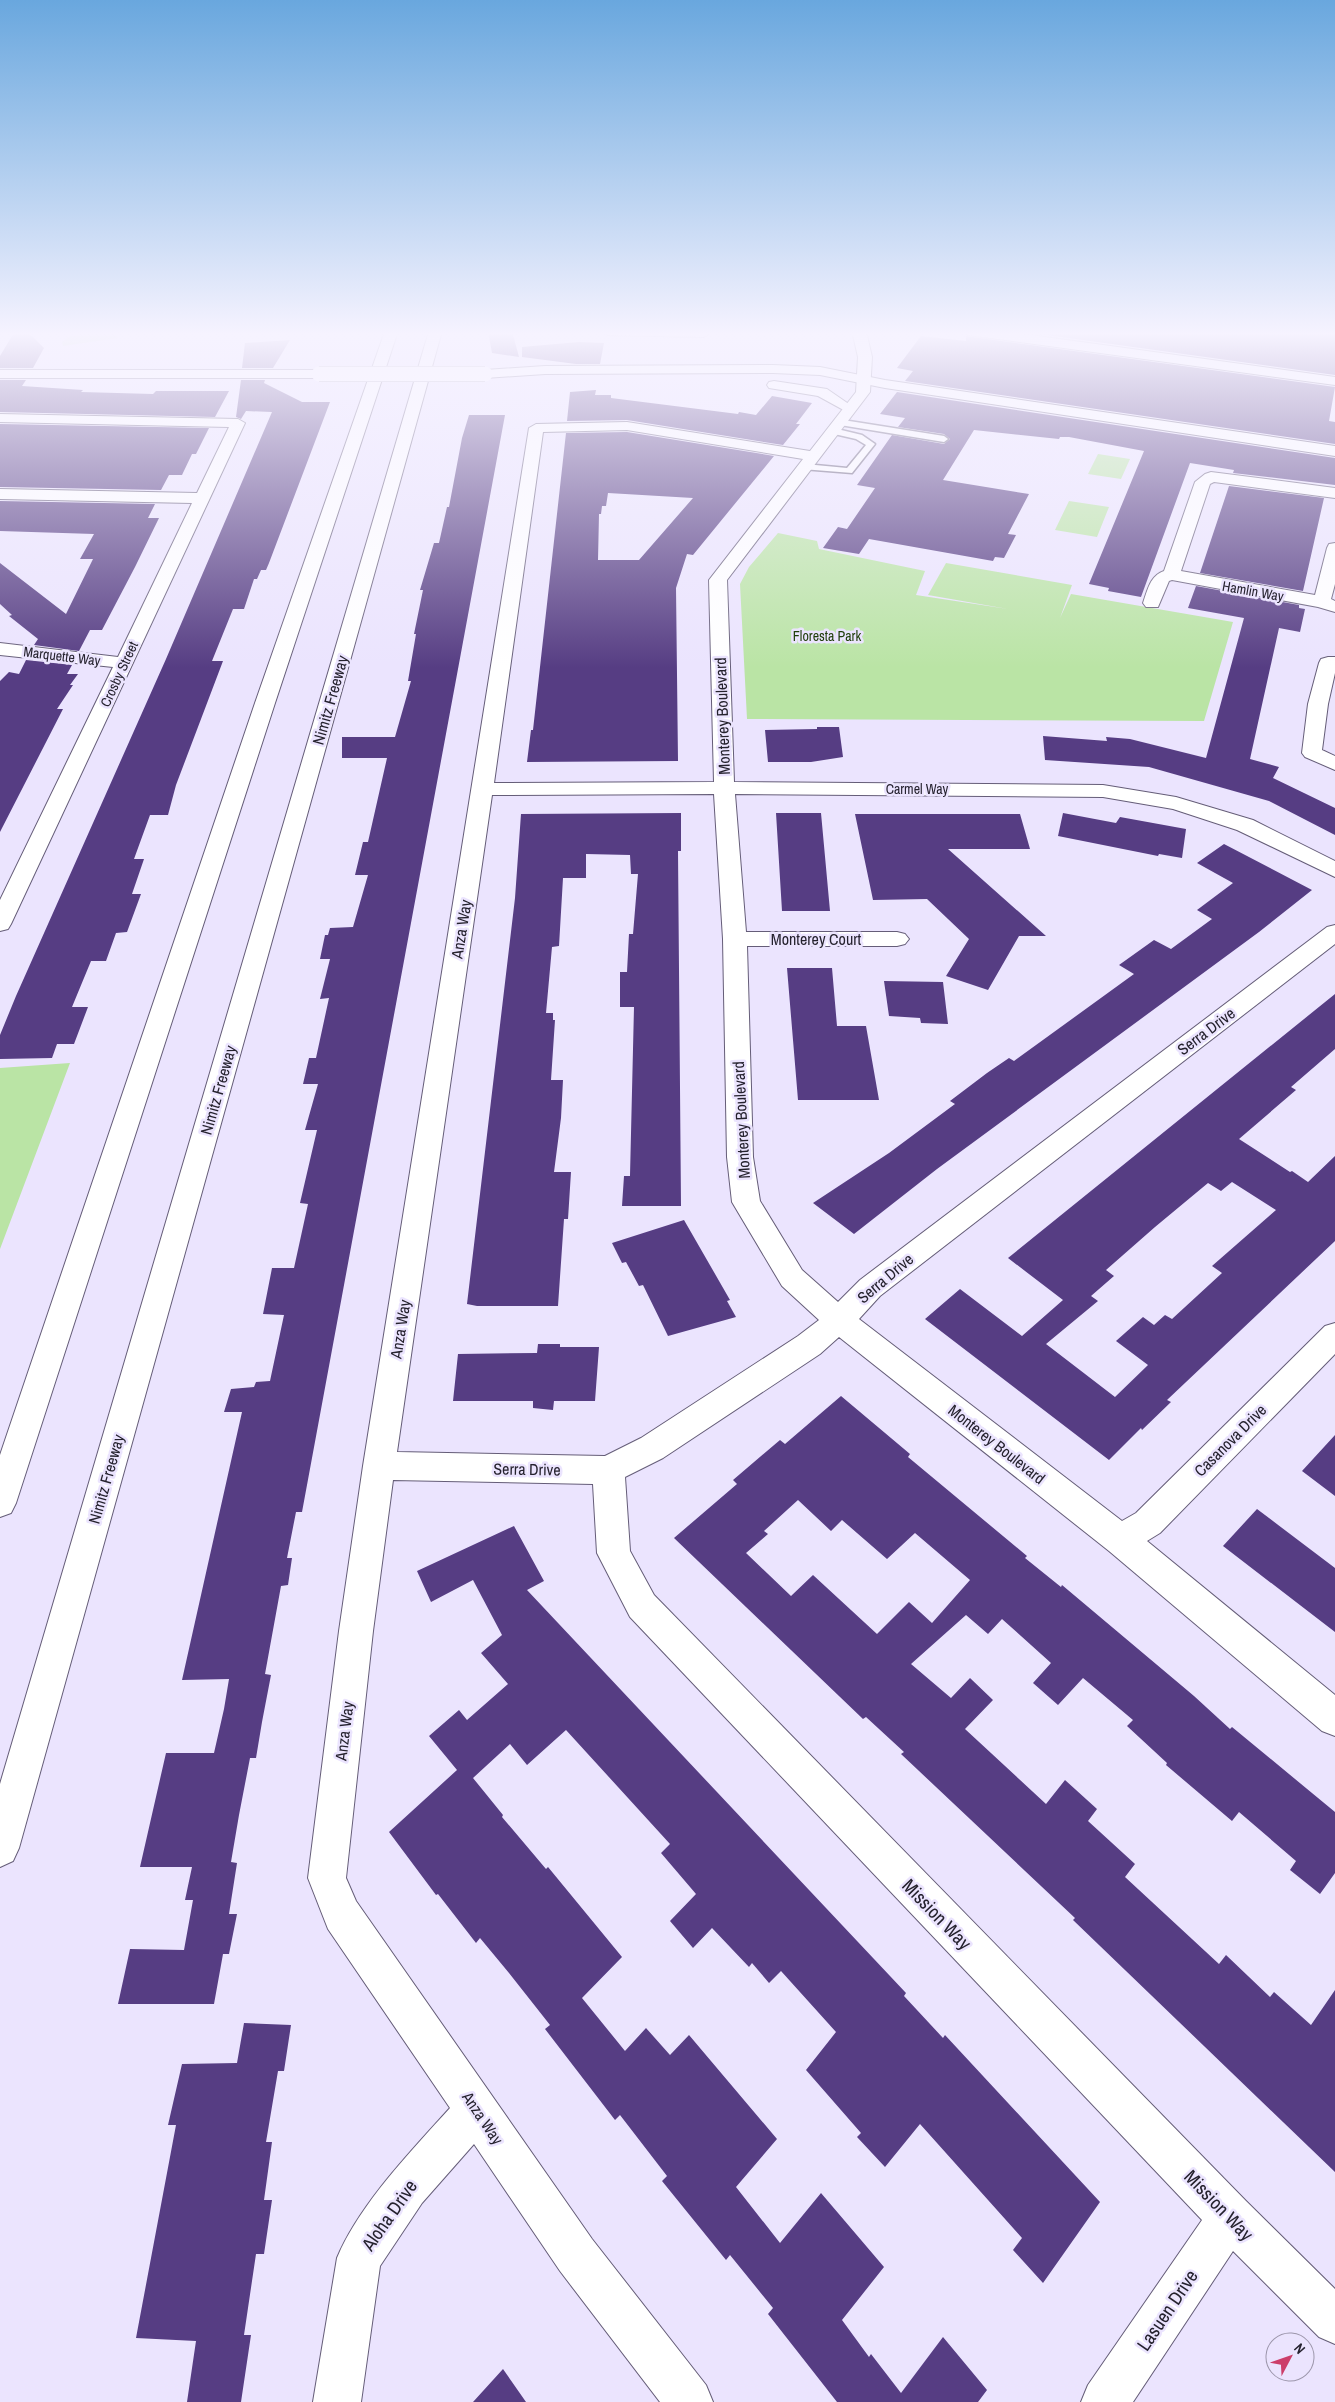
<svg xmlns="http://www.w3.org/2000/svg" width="1335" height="2402" font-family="'Archivo Narrow',sans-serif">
<rect width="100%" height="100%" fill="#ebe4fe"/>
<path fill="#bae4a5" d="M94 331H111L118 338 63 346 62 342 68 337Z
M1098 454 1130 459 1121 479 1088 474Z
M1069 501 1109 507 1097 537 1055 530Z
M778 533 817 541 819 549 925 571 916 595 1008 609 928 595 946 563 1072 585 1060 618 1071 594 1233 622 1204 721 747 719 740 584 749 567Z
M70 1063 0 1249V1068Z"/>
<path fill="#563d83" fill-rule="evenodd" d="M15 331H27L44 348 33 368H0V356Z
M488 331H512L519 357 492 353Z
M1018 331H1317L1335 334V375Z
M921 336 966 341V336L1335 387 1329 421 1335 422V444L905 381 913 371 897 368Z
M290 340 273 368H242L245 343Z
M579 342 604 343 600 364H576L522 357V347Z
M0 380H26L22 386 83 390 81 392 153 394 156 391H229L215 417 0 412Z
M241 380H265L264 383 302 402H330L269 563 266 570H261L257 579H254L244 609H233L212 661H223L176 785 168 815H150L134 859H144L132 894H141L127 932 116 933 106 961H91L72 1007H88L74 1044H57L52 1058 0 1059V1035L16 996 166 659 272 412 246 411 241 419 236 417Z
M596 390 595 395H611V398L738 414 739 412 756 415 772 396 812 403 796 424H800L783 445 627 420 567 421 570 392Z
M897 392 1335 458V485L1233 473 1234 470 1190 463 1141 597 1108 591 1109 588 1089 584 1144 451 1069 437H1060L1059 439 974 430 943 480 1029 494 1008 534 1016 535 1004 558 995 557 993 561 869 539 859 554 823 548 838 527 847 529 875 488 857 485 892 435 944 444 950 439 944 434 898 427 905 418 880 414Z
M469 415H505L302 1512H296L287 1558H292L288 1585 281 1586 265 1674 271 1675 262 1722 256 1758H250L239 1815 231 1862 237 1863 229 1914H237L229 1954H223L214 2004H118L130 1949 184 1950 193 1900H185L192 1867H140L166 1753H214L224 1709 229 1679 182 1680 242 1412H224L231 1389 254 1387 256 1382 270 1381 284 1315 263 1314 272 1268H294L308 1204 300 1203 317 1130H305L318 1084H303L309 1058H316L329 998 320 999 330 959H320L325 935H328L330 928 353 927 368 875H355L363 842H368L387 758H342V737H395L411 681H408L416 634H414L423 590H420L434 543H439L447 507H449L462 438Z
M0 424 209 428 196 454H192L182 475H169L161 490 0 487Z
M627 432 774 456 693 555 687 554 676 588 678 761 527 762 531 730H533L566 433ZM608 493 693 498 639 560H598L599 514H601L602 506H606Z
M1229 486 1324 498 1303 591 1200 573Z
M0 501 155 504 148 518H159L135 567 102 630H90L79 651 34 645 38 639 9 616 12 615 0 604V563L66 614 93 559H80L94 534 0 531Z
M1196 586 1299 605V608L1305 609 1300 632 1279 628 1250 759 1279 767 1273 778 1335 808V835L1269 801 1149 767 1045 760 1043 736 1107 741 1106 737 1130 739 1206 758 1244 618 1188 608Z
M26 660 72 665 67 674H78L70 685H73L57 709H63L0 832V681L9 672 19 674Z
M817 727H839L843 757 811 762H768L765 730 817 729Z
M681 813V851H678L681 1206H622L624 1176H630L634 1007H620V972H627L629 934H633L638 874H631L630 855 586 854V878H563L559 946 552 947 546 1013H553V1020H555L551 1080H563L561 1118 554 1172H571L568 1219H564L558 1306H477L467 1304 515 898 521 814Z
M776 813H821L830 911H782Z
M1063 813 1116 823 1120 817 1186 829 1182 858 1159 854 1158 856 1058 836Z
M855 814H1020L1030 849H948L1046 936H1019L988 990 946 976 969 939 927 899 873 900Z
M1224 844 1312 890 1259 932 937 1169 854 1234 813 1203 889 1153 955 1104 950 1101 987 1073 1009 1058 1014 1061 1134 974 1119 965 1154 940 1171 949 1212 919 1197 910 1233 883 1197 863Z
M787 968H832L837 1026H866L879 1100H798Z
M884 981 943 982 948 1024 921 1023 920 1018 889 1016Z
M1335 994V1049L1291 1087 1296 1090 1239 1139 1290 1172 1292 1171 1308 1182 1335 1156V1241L1167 1400 1171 1402 1142 1430 1141 1428 1109 1460 925 1319 960 1289 1022 1336 1063 1300 1008 1258ZM1232 1182 1276 1210 1212 1266 1222 1273 1172 1319 1165 1315 1154 1325 1143 1317 1116 1341 1148 1365 1115 1397 1046 1344 1098 1301 1091 1296 1114 1276 1106 1270 1155 1227 1208 1183 1221 1191Z
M684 1220 730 1300 727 1301 736 1317 668 1336 643 1285 639 1286 626 1262 622 1263 612 1243Z
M538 1344H560V1347H599L595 1401H554L553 1410 533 1408V1401H453L458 1354 537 1353Z
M841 1396 910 1454 908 1457 1027 1556 1025 1558 1061 1587 1062 1585 1194 1696 1230 1729 1232 1727 1335 1812V1873L1320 1894 1290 1870 1296 1861 1239 1812 1232 1821 1166 1765 1167 1763 1127 1726 1133 1720 1083 1678 1058 1705 1033 1683 1051 1663 1002 1619 988 1634 966 1615 911 1664 951 1698 970 1678 993 1700 965 1729 1046 1804 1065 1780 1097 1809 1088 1821 1135 1864 1125 1877 1219 1964 1226 1955 1270 1997 1274 1992 1311 2025 1335 1990V2172L1073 1920 1075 1918 901 1754 904 1752 866 1717 863 1719 674 1538 737 1484 733 1480 780 1440 785 1444ZM798 1500 831 1531 842 1520 887 1559 915 1533 970 1580 932 1623 909 1602 877 1634 813 1575 791 1596 746 1553 768 1534 764 1531Z
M1335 1435V1496L1302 1471Z
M1257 1509 1335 1568V1632L1223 1546Z
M514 1526 544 1581 527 1590 906 1993 904 1996 943 2038 945 2035 1100 2202 1043 2283 1013 2250 1022 2238 920 2124 885 2167 857 2137 861 2133 806 2070 836 2032 781 1971 769 1983 752 1963 749 1967 712 1928 693 1948 670 1921 696 1894 661 1853 670 1844 566 1730 527 1765 510 1744 473 1778 503 1815 502 1817 546 1869 548 1867 622 1957 582 1998 625 2051 646 2028 670 2055 689 2035 777 2139 736 2187 780 2243 821 2193 884 2267 842 2320 869 2357 871 2354 901 2393 943 2337 987 2390 978 2402H837L768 2314 773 2308 730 2255 726 2260 662 2181 667 2176 620 2115 615 2120 545 2029 550 2025 509 1973 480 1938 476 1943 438 1894 436 1895 389 1832 457 1770 429 1736 459 1710 467 1720 508 1684 481 1653 502 1635 473 1580 431 1602 417 1571Z
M244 2023 291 2025 284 2071H278L266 2142H272L264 2200H272L264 2254H256L244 2335H251L241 2402H187L196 2341 136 2338 176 2125H168L182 2064 237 2063Z
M503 2369 526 2402H473Z"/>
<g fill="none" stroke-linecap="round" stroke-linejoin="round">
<g stroke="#655d78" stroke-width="3">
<path id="lane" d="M843 420 944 436 948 439 944 442 840 425 839 423Z
M833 428 862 435 875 444 852 473 802 469 800 467 805 464 847 468 866 445 856 439 830 433 829 431Z"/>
</g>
<g stroke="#655d78" stroke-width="2">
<path id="street" d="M602 331H711V333L704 337 608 335Z
M852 331H866L872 357 870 392 727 580 734 782 1103 785 1176 797 1253 820 1335 861V877L1237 830 1173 809 1103 797 735 794 746 932H897L905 934 909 939 905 944 897 946H747L753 1157 760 1201 802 1270 838 1302 860 1280 1327 927 1335 925V944L880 1296 859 1319 1122 1521 1136 1513 1325 1326 1335 1323V1354L1160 1533 1147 1541 1335 1695V1736L1322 1731 1109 1551 839 1337 820 1354 663 1458 625 1477 630 1551 654 1595 1246 2201 1335 2289V2344L1319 2337 1233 2251 1133 2402H1081L1088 2385 1202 2220 630 1617 597 1553 593 1484 393 1480 373 1631 346 1878 356 1901 592 2239 706 2385 713 2402H660L560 2271 474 2144 422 2203 380 2266 361 2402H313L337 2258C359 2205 411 2151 450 2108L328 1929 308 1878 339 1631 363 1466 529 428 536 424 627 422 810 451 856 392 858 357ZM627 430 803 459 709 580 714 782 494 783 543 432ZM714 794 723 939 727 1157 732 1202 782 1286 819 1320 798 1336 641 1438 605 1456 397 1452 492 795Z
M962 331H1001L1335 377V385L968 335Z
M0 414 238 419 245 423 11 924 8 929 0 931V900L113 667 0 655V643L118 657 192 503 0 499V489L197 493 229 427 0 422Z
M1211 472 1335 488V498L1214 482 1210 484 1181 571 1315 595 1327 548 1329 544 1335 543V584L1331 599 1335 601V612L1318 607 1172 580 1169 581 1158 607H1146L1143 603C1148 589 1150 576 1164 571L1195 482 1205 474Z
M1328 657H1335V673L1328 704 1322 750 1335 756V770L1305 757 1302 753 1308 704 1319 663 1321 659Z"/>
</g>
<g stroke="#655d78" stroke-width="2">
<path id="secondary" d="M773 365 820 367 885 380 1335 446V456L885 388 820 375 773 373 545 374 485 378 478 374 485 370 545 366Z
M0 370H319L326 374 319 378H0Z
M774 381 827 389 856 409 849 413 818 396 769 388 767 385 769 382Z"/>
</g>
<g stroke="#655d78" stroke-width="2">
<path id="highway" d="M385 331H398L275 703 16 1503 11 1513 0 1517V1455L255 703Z
M429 331H442L19 1848 13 1861 0 1867V1784Z"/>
</g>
<use href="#lane" fill="#fff" fill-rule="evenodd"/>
<use href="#street" fill="#fff" fill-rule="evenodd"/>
<use href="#secondary" fill="#fff" fill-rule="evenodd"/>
<use href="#highway" fill="#fff" fill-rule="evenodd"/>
<g stroke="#655d78" stroke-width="16" stroke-linecap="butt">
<path id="secondary-bridge" d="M319 374H485"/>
</g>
<use href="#secondary-bridge" stroke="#fff" stroke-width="15"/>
</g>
<linearGradient id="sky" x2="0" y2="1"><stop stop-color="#69a7de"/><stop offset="0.5" stop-color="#f6f3ff"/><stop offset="1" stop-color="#f6f3ff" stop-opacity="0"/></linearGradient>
<rect width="1335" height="668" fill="url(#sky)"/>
<g text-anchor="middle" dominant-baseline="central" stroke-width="5" stroke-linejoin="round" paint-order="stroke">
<g font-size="14" fill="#25222e" stroke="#ebe4fe">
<text transform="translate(1253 591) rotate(10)">Hamlin Way</text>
<text transform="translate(62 656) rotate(7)">Marquette Way</text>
<text transform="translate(119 674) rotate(-65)">Crosby Street</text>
<text x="917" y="789">Carmel Way</text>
</g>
<g font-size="14" fill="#203f0a" stroke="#ebe4fe">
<text x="827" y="636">Floresta Park</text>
</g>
<g font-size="16" fill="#25222e" stroke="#ebe4fe">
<text transform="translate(330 700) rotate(-74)">Nimitz Freeway</text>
<text transform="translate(722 716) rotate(-92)">Monterey Boulevard</text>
<text transform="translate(461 929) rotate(-81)">Anza Way</text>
<text x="816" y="939">Monterey Court</text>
<text transform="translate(1206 1031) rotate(-37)">Serra Drive</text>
<text transform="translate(218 1090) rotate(-74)">Nimitz Freeway</text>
<text transform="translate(741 1120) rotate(-93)">Monterey Boulevard</text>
<text transform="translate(885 1278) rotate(-40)">Serra Drive</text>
<text transform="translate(400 1329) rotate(-81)">Anza Way</text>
<text transform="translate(1230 1440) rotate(-45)">Casanova Drive</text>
<text transform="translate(997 1444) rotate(38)">Monterey Boulevard</text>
<text transform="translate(527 1469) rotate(1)">Serra Drive</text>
<text transform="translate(106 1479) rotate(-74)">Nimitz Freeway</text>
<text transform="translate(344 1731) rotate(-83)">Anza Way</text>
<text transform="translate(483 2118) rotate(56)">Anza Way</text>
</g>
<g font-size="19" fill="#25222e" stroke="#ebe4fe">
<text transform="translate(937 1914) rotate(46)">Mission Way</text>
<text transform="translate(1219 2205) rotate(46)">Mission Way</text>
<text transform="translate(389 2215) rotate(-55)">Aloha Drive</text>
<text transform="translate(1167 2310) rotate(-56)">Lasuen Drive</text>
</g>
</g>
<g transform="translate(1290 2357) rotate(49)"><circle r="24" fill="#ebe4fe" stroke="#9c96ab"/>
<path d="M0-4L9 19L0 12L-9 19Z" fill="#cc3e6a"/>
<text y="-8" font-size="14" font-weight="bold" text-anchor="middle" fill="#25222e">N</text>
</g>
</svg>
